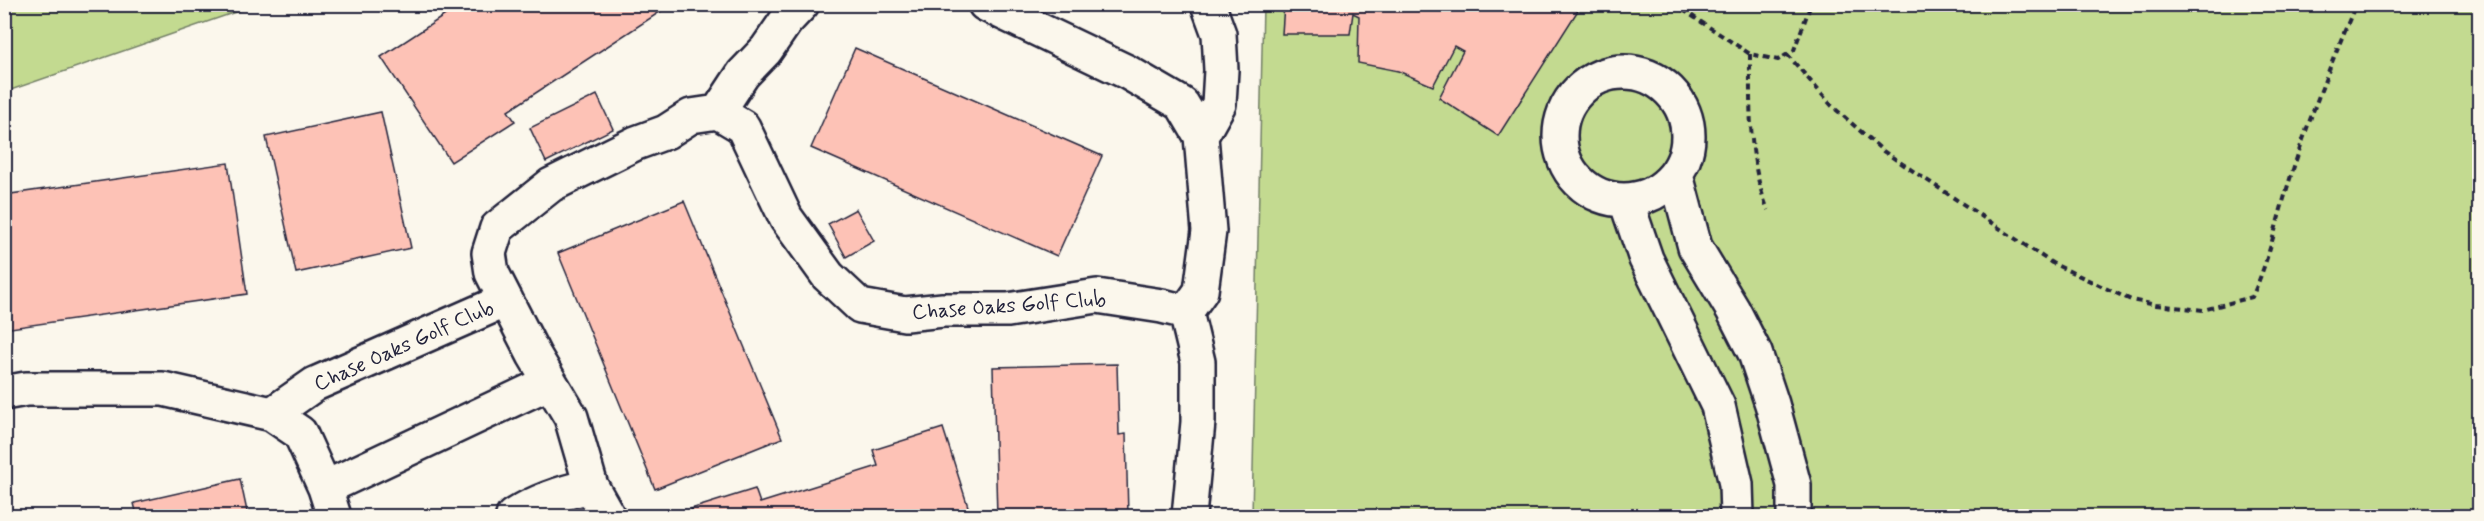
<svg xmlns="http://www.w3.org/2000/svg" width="2484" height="521" font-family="Mynerve,sans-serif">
<rect width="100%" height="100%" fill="#fbf7ec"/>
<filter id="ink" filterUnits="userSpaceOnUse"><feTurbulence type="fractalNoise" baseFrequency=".0167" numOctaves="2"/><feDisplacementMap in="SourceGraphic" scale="12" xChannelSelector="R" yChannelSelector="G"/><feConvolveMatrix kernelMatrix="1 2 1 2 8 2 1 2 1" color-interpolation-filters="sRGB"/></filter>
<g filter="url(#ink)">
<path fill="#c3da90" stroke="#727e66" stroke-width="1.5" d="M5 4H256V5L5 92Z
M1263 5H2479V516H1252Z"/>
<path fill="#fdc2b6" stroke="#22223b" stroke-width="1.5" d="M462 4H664L666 8 508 111 515 121 451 162 381 57Z
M1284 4H1582L1498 136 1439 98 1463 51 1454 46 1433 86 1398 71 1358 63 1359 16 1353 13 1350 34H1282Z
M855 48 1102 156 1057 256 811 148Z
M597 95 613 129 546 162 530 128Z
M381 112 411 248 296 273 266 137Z
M228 163 247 294 4 329V195Z
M684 201 782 438 655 489 558 253Z
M856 209 874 241 846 257 828 224Z
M1117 364 1119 435 1126 434 1128 516H997L993 367Z
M943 428 971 516H694L691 509 755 489 760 503 878 466 873 450Z
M240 479 248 516H137L134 503Z
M4 498 9 516H4Z"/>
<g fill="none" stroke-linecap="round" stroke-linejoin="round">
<g stroke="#22223b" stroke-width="38">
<path id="minor" d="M985 4 1127 72 1182 104 1201 136
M1560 136a64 64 0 1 1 128 0a64 64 0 1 1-128 0Z
M718 112 743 127 786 218 828 276 860 306 905 314 943 310H1008L1097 296 1162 306 1186 312 1198 362V422L1189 516
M1676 175 1695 247 1733 310 1755 353 1772 404 1794 485V516
M1626 201 1646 259 1718 406 1736 484 1737 516
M1186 312 1201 291 1209 231 1201 136 1219 104 1221 70 1219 34 1208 4
M4 393 26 389H163L272 414 315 384 506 300
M272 414 300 433 325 488 334 516
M325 488 550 382
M513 516C538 500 563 492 591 486
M608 516 591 486 571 417 534 355 492 273 489 253 497 228 551 185 636 143 666 132 691 116 718 112 743 74 766 50 786 21 802 4"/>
</g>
<path stroke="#22223b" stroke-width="4" stroke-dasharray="6 4.5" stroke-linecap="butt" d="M1674 4 1750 54 1778 60 1794 50 1811 4
M1750 54C1750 107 1748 161 1768 210
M1787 54 1832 106 1883 151 2052 263 2131 300 2156 305 2203 310 2252 297C2269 260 2277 220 2289 182 2308 121 2331 63 2356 4"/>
<use href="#minor" stroke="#fbf7ec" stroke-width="33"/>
</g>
</g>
<g text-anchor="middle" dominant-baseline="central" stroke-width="4.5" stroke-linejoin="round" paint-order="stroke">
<g font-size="21" fill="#22223b" stroke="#fbf7ec">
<text transform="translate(1009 306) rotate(-4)">Chase Oaks Golf Club</text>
<text transform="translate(404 346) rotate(-24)">Chase Oaks Golf Club</text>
</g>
</g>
<rect width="2484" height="521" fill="none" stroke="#fbf7ec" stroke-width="24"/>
<rect x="12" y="12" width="2460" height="497" fill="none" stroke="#22223b" stroke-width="2" filter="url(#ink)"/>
</svg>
